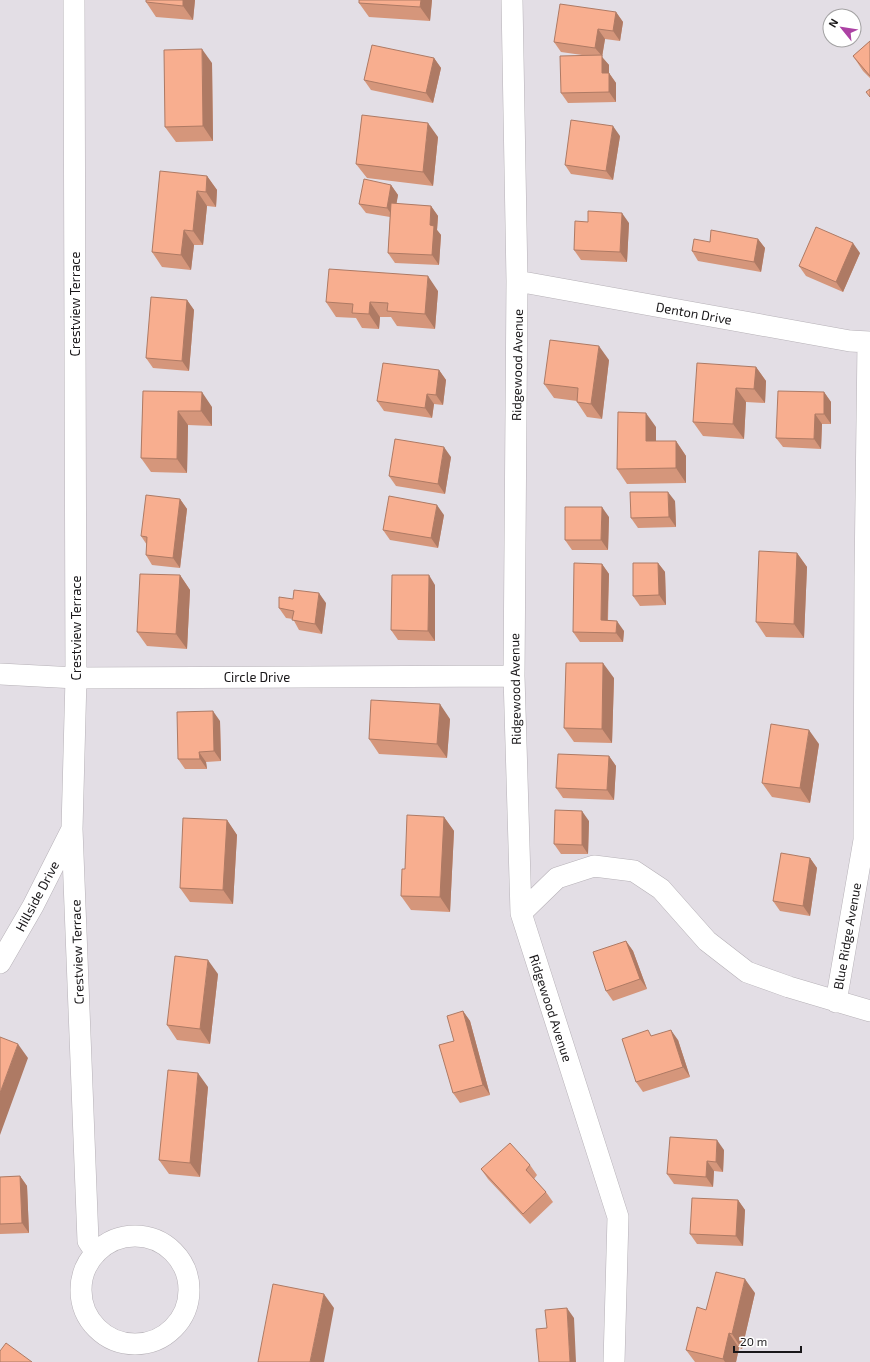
<svg xmlns="http://www.w3.org/2000/svg" width="870" height="1362" font-family="'Exo 2',sans-serif">
<rect width="100%" height="100%" fill="#e3dee5"/>
<g fill="none" stroke-linecap="round" stroke-linejoin="round">
<g stroke="#b6b1b7" stroke-width="22">
<path id="street" d="M74 0 76 678 72 829 88 1241 96 1253
M512 0 517 281 514 676 521 913 618 1217 614 1362
M517 281 850 341 870 342
M0 674 76 678 514 676
M521 913 557 878 594 866 634 871 661 889 707 941 747 972 789 987 870 1011
M0 963 33 906 71 831
M836 1002 864 840 865 577 868 343
M81 1290a54 54 0 1 1 108 0a54 54 0 1 1-108 0Z"/>
</g>
<use href="#street" stroke="#fff" stroke-width="21"/>
</g>
<path fill="#d5967b" d="M195 0 193 20 156 17 146 2Z
M359 0H432L430 21 369 17 359 3Z
M616 12 623 22 620 41 605 39 602 57 609 65V73L616 83V102L568 103 561 93 589 56 561 52 554 42Z
M870 41V78L863 71 853 56Z
M434 58 441 68 433 103 371 90 364 80Z
M212 63 213 141 176 142 165 127Z
M620 136 613 180 571 174 565 165Z
M438 137 433 186 367 178 356 164Z
M207 176 217 190 216 207 207 206 203 245H194L191 270 162 267 152 252Z
M391 185 398 195 396 204 431 206 438 216 437 230 441 235 439 265 395 263 388 253 390 217 366 213 359 204Z
M629 223 627 262 581 260 574 250Z
M758 239 765 248 761 272 698 261 692 251 710 242Z
M860 253 843 292 806 276 799 266Z
M438 291 435 329 397 326 391 317H380L379 329 362 328 356 318 336 317 326 302Z
M187 300 194 310 189 371 153 368 146 358Z
M609 360 602 419 587 417 577 402V401L554 398 544 384Z
M756 367 766 381 765 403 746 402 744 439 703 436 693 422Z
M439 370 446 380 443 405 434 404 432 418 384 411 377 401Z
M143 391 212 407V426L188 425 187 473 151 472 141 458Z
M824 392 831 402V424H822L821 449 783 447 776 438Z
M656 427V441H676L686 456V483L627 484 617 469Z
M451 457 445 494 396 486 389 476Z
M180 499 187 509 180 568 152 565 146 555 147 545 141 536Z
M675 501 676 527 638 528 631 518Z
M444 515 438 548 390 540 383 530Z
M609 517 608 550H572L565 540Z
M797 553 807 567 804 638 766 637 756 622Z
M658 563 665 572 666 605 640 606 633 596Z
M602 564 609 574 608 621 624 631 623 642H580L573 632Z
M180 575 190 590 187 649 147 646 137 632Z
M435 585V641L398 640 391 630Z
M293 599 326 603 322 634 299 630 293 619 286 618 279 608Z
M614 678 612 743 574 742 564 728Z
M450 719 447 758 379 754 369 739Z
M220 721 221 761 206 762 207 769H185L178 759Z
M819 744 810 803 772 797 762 783Z
M609 756 616 766 614 800 563 798 556 788Z
M444 817 454 831 450 912 411 910 401 896 405 869Z
M227 820 237 835 233 904 190 902 180 888Z
M589 821 588 854H561L554 844Z
M810 858 817 868 810 916 780 911 773 901Z
M626 941 633 951 647 989 613 1001 606 991Z
M218 974 210 1044 177 1040 167 1025Z
M463 1011 470 1021 490 1095 460 1103 453 1093 454 1041Z
M653 1036 678 1040 690 1077 643 1092 636 1082Z
M208 1087 200 1177 169 1174 159 1160Z
M724 1150 723 1172 714 1171 713 1187 674 1184 667 1174Z
M530 1165 537 1175 534 1179 546 1192 553 1202 530 1224 488 1179 481 1169Z
M20 1176 27 1186 29 1233 0 1234V1177Z
M738 1200 745 1210 743 1246 697 1244 690 1234Z
M755 1293 742 1349 739 1348 736 1362H695L686 1350 706 1310Z"/>
<path fill="#ae7a64" d="M183 0H195L193 20 183 6Z
M421 0H432L430 21 420 7Z
M616 12 623 22 620 41 613 31Z
M598 29 605 39 602 57 609 65V83L602 73V56L595 48Z
M202 49 212 63 213 141 203 126Z
M434 58 441 68 433 103 426 93Z
M609 73 616 83V102L609 92Z
M428 123 438 137 433 186 423 172Z
M613 126 620 136 613 180 606 171Z
M207 176 217 190 216 207 206 192Z
M391 185 398 195 394 218 387 208Z
M197 191 207 206 203 245 193 231Z
M431 206 438 216 437 230 441 235 439 265 432 255 430 225Z
M622 213 629 223 627 262 620 252Z
M184 230 194 245 191 270 181 255Z
M758 239 765 248 761 272 754 262Z
M853 243 860 253 843 292 836 282Z
M428 276 438 291 435 329 425 314Z
M187 300 194 310 189 371 182 361Z
M370 302 380 317 379 329 369 314Z
M599 346 609 360 602 419 591 404Z
M756 367 766 381 765 403 754 389Z
M439 370 446 380 443 405 436 395Z
M736 388 746 402 744 439 733 424Z
M202 392 212 407V426L201 411Z
M824 392 831 402V424L824 414Z
M427 394 434 404 432 418 425 408Z
M178 411 188 425 187 473 177 459Z
M646 413 656 427V455L646 441Z
M815 414 822 424 821 449 814 439Z
M676 441 686 456V483L676 468Z
M444 447 451 457 445 494 438 484Z
M668 492 675 501 676 527 669 517Z
M180 499 187 509 180 568 173 558Z
M437 505 444 515 438 548 431 538Z
M602 507 609 517 608 550 601 540Z
M797 553 807 567 804 638 794 624Z
M658 563 665 572 666 605 659 595Z
M602 564 609 574 607 630 601 620Z
M180 575 190 590 187 649 176 634Z
M429 575 435 585V641L428 631Z
M319 593 326 603 322 634 315 624Z
M617 621 624 631 623 642 616 633Z
M603 663 614 678 612 743 602 729Z
M440 704 450 719 447 758 437 744Z
M213 711 220 721 221 761 214 751Z
M809 730 819 744 810 803 800 788Z
M199 752 206 762 207 769 200 759Z
M609 756 616 766 614 800 607 790Z
M582 811 589 821 588 854 582 845Z
M444 817 454 831 450 912 440 897Z
M227 820 237 835 233 904 223 890Z
M810 858 817 868 810 916 803 906Z
M626 941 633 951 647 989 640 979Z
M208 960 218 974 210 1044 200 1029Z
M463 1011 470 1021 490 1095 483 1085Z
M671 1030 678 1040 690 1077 683 1067Z
M18 1044 28 1058 0 1135V1093Z
M198 1073 208 1087 200 1177 190 1163Z
M717 1140 724 1150 723 1172 716 1162Z
M707 1161 714 1171 713 1187 706 1177Z
M20 1176 27 1186 29 1233 22 1223Z
M738 1200 745 1210 743 1246 736 1236Z
M745 1279 755 1293 742 1349 732 1334Z
M324 1294 334 1308 324 1362H310Z
M567 1308 574 1318 576 1362H570Z
M729 1333 739 1348 736 1362H725L723 1359Z"/>
<path fill="#f8ae8f" stroke="#ae7a64" d="M146 0H183V6L146 2Z
M359 0H421L420 7 359 3Z
M560 4 616 12 613 31 598 29 595 48 554 42Z
M870 41V76L853 56Z
M372 45 434 58 426 93 364 80Z
M202 49 203 126 165 127 164 50Z
M602 55V73H609V92L561 93 560 56Z
M870 89V97L866 92Z
M362 115 428 123 423 172 356 164Z
M571 120 613 126 606 171 565 165Z
M160 171 207 176 206 192 197 191 193 231 184 230 181 255 152 252Z
M364 179 391 185 387 208 359 204Z
M391 203 431 206 430 225 434 226 432 255 388 253Z
M588 211 622 213 620 252 574 250 575 221 588 222Z
M816 227 853 243 836 282 799 266Z
M711 230 758 239 754 262 692 251 694 239 710 242Z
M329 269 428 276 425 314 387 311 388 303 370 302 369 314 352 313 353 304 326 302Z
M151 297 187 300 182 361 146 358Z
M550 340 599 346 591 404 577 402 578 388 544 384Z
M383 363 439 370 436 395 427 394 425 408 377 401Z
M697 363 756 367 754 389 736 388 733 424 693 422Z
M143 391 202 392 201 411H178L177 459 141 458Z
M778 391 824 392V414H815L814 439 776 438Z
M618 412 646 413V441H676V468L617 469Z
M395 439 444 447 438 484 389 476Z
M630 492H668L669 517 631 518Z
M146 495 180 499 173 558 146 555 147 537 141 536Z
M389 496 437 505 431 538 383 530Z
M565 507H602L601 540H565Z
M759 551 797 553 794 624 756 622Z
M574 563 602 564 601 620 617 621 616 633 573 632Z
M633 563H658L659 595 633 596Z
M140 574 180 575 176 634 137 632Z
M392 575H429L428 631 391 630Z
M294 590 319 593 315 624 292 620 294 611 279 608V597L293 599Z
M566 663H603L602 729 564 728Z
M371 700 440 704 437 744 369 739Z
M213 711 214 751 199 752 200 759H178L177 712Z
M771 724 809 730 800 788 762 783Z
M558 754 609 756 607 790 556 788Z
M555 810 582 811V845L554 844Z
M407 815 444 817 440 897 401 896 402 869H405Z
M183 818 227 820 223 890 180 888Z
M781 853 810 858 803 906 773 901Z
M626 941 640 979 606 991 593 952Z
M175 956 208 960 200 1029 167 1025Z
M463 1011 483 1085 453 1093 439 1045 454 1041 447 1016Z
M648 1030 651 1036 671 1030 683 1067 636 1082 622 1039Z
M0 1037 18 1044 0 1093Z
M168 1070 198 1073 190 1163 159 1160Z
M670 1137 717 1140 716 1162 707 1161 706 1177 667 1174Z
M510 1143 530 1165 526 1170 546 1192 523 1214 481 1169Z
M20 1176 22 1223 0 1224V1177Z
M692 1198 738 1200 736 1236 690 1234Z
M716 1272 745 1279 732 1334 729 1333 723 1359 686 1350 697 1307 706 1310Z
M273 1284 324 1294 310 1362H258Z
M567 1308 570 1362H539L536 1329 547 1328 545 1310Z
M6 1343 32 1362H0V1351Z"/>
<g text-anchor="middle" dominant-baseline="central" stroke-width="3" stroke-linejoin="round" paint-order="stroke">
<g font-size="13" fill="#191719" stroke="#fff">
<text transform="translate(75 304) rotate(-90)">Crestview Terrace</text>
<text transform="translate(694 313) rotate(10)">Denton Drive</text>
<text transform="translate(517 365) rotate(-89)">Ridgewood Avenue</text>
<text transform="translate(76 628) rotate(-90)">Crestview Terrace</text>
<text x="257" y="677">Circle Drive</text>
<text transform="translate(515 689) rotate(-91)">Ridgewood Avenue</text>
<text transform="translate(37 896) rotate(-62)">Hillside Drive</text>
<text transform="translate(847 936) rotate(-80)">Blue Ridge Avenue</text>
<text transform="translate(77 952) rotate(-92)">Crestview Terrace</text>
<text transform="translate(551 1008) rotate(72)">Ridgewood Avenue</text>
</g>
</g>
<g transform="translate(842 28) rotate(300)"><circle r="19" fill="#ffffff" stroke="#a3a2a3"/>
<path d="M0-3L7 15L0 10L-7 15Z" fill="#ac42a4"/>
<text y="-6" font-size="11" font-weight="bold" text-anchor="middle" fill="#191719">N</text>
</g>
<path d="M734 1346v6h67v-6" fill="none" stroke="#191719" stroke-width="2"/>
<text x="740" y="1346" font-size="12" fill="#191719" stroke="#ffffff" stroke-width="3" paint-order="stroke">20 m</text>
</svg>
